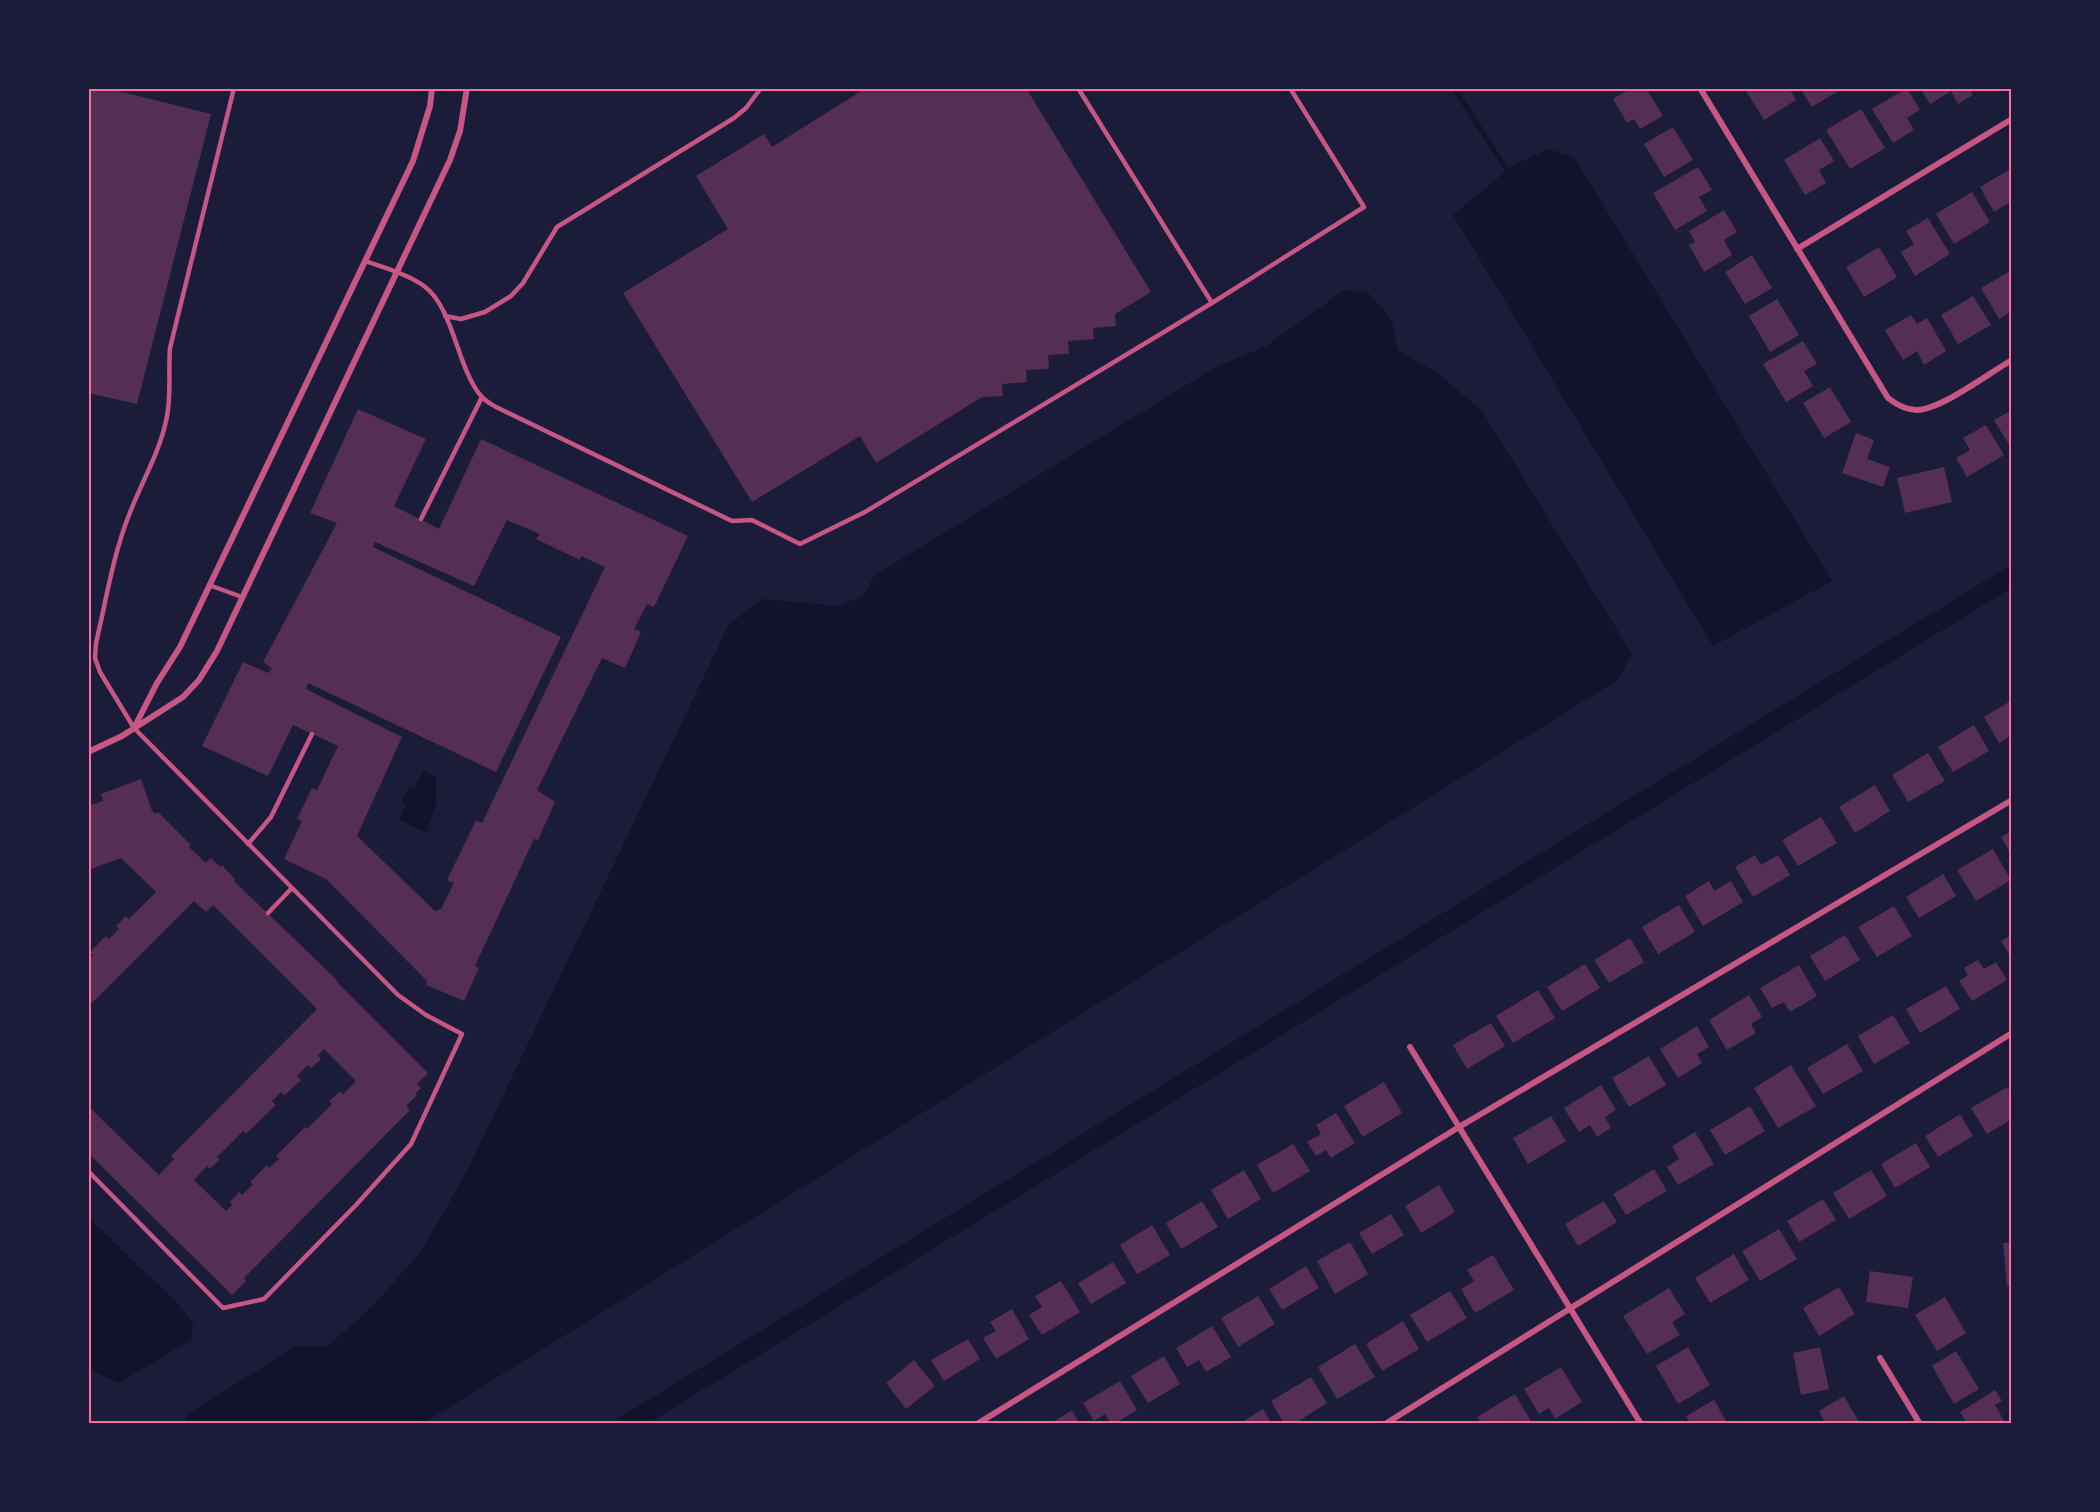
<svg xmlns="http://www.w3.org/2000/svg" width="2100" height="1512" font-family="Montserrat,sans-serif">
<rect width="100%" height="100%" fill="#1b1b3a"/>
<path fill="#12122b" d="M1548 149 1574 157 1832 581 1713 646 1453 215 1512 166Z
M1344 290 1368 293 1392 320 1397 350 1436 372 1482 411 1632 654 1618 680 424 1423H185L188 1414 294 1347 328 1346 375 1304 422 1250 465 1175 729 624 763 599 837 606 862 597 875 575 1216 367 1266 346Z
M423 770 436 777V804L426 833 399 819 406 806 401 803 409 787 414 789Z
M89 1218 178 1304 193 1324 191 1340 119 1383 95 1372 89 1365Z"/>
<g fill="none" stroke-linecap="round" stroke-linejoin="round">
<path stroke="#12122b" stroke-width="5" d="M1454 88 1507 170"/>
<path stroke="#12122b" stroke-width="20" d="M628 1424 2012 576"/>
</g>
<path fill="#542f53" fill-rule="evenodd" d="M88 88H106L211 114 137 404 88 393Z
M866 88H1026L1151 292 1115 314 1116 326 1093 328 1094 339 1068 341 1069 354 1048 355 1049 369 1026 370 1027 382 1002 384 1003 396 982 397 876 463 860 436 752 502 623 293 728 229 696 176 764 134 772 147Z
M1631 88H1646L1663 116 1640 129 1634 119 1627 123 1613 99Z
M1750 88H1789L1796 100 1764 120 1746 91Z
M1800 88H1843L1812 107Z
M1907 88 1920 110 1907 118 1914 130 1893 143 1872 109Z
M1920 88H1969L1973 95 1958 104 1951 91 1930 104Z
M1861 109 1885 148 1850 169 1826 130Z
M1673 127 1693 160 1664 177 1644 144Z
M1820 138 1834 161 1819 170 1826 183 1805 195 1784 160Z
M1698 167 1712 190 1699 197 1707 211 1675 230 1653 193Z
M2012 168V201L1994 212 1980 187Z
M1972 192 1990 222 1954 244 1936 214Z
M1724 210 1737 232 1724 240 1732 255 1704 272 1689 245 1695 242 1689 231Z
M1928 218 1950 254 1915 276 1901 252 1914 244 1906 231Z
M1879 247 1897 277 1864 297 1846 267Z
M1752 255 1772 288 1745 304 1725 272Z
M2012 270V311L1999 319 1981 288Z
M1973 296 1991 325 1958 344 1941 315Z
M1777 299 1799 335 1770 352 1749 316Z
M1911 315 1917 324 1927 318 1946 351 1924 365 1917 351 1903 360 1885 330Z
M1803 341 1817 364 1804 371 1813 386 1786 402 1763 364Z
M1830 387 1851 422 1824 438 1803 403Z
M358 409 426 439 394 506 439 529 481 439 688 536 654 607 647 604 634 629 641 632 625 668 602 658 537 790 555 802 538 840 534 839 475 966 479 968 464 1001 426 985 427 981 326 879 284 859 302 821 297 819 312 788 317 790 338 746 293 725 268 776 202 746 243 662 268 673 272 668 263 662 337 523 310 513ZM507 520 540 534 536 539 580 560 581 556 605 567 482 823 476 820 447 880 454 883 441 909 435 911 357 836 402 737 306 689 308 683 496 772 561 637 373 547 375 542 474 586Z
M2012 410V450L1994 420Z
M1986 425 2004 455 1967 477 1956 458 1970 450 1963 438Z
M1856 433 1874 440 1867 459 1890 467 1883 487 1842 473Z
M1944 467 1952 502 1905 513 1897 478Z
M2012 700V735L1999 743 1984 717Z
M1974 725 1989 751 1953 772 1938 747Z
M1928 753 1945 781 1908 802 1892 775Z
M141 779 152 811 156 814 158 812 191 845 189 847 206 863 211 858 220 867 222 865 235 879 234 881 337 980 336 981 428 1073 417 1084 421 1088 415 1094 417 1095 406 1106 410 1110 244 1278 246 1281 232 1295 88 1153V1106L159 1175 174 1159 171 1156 317 1009 213 905 206 912 194 901 88 1007V960L93 955 90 952 106 936 109 939 119 929 116 926 126 916 129 919 156 892 121 858 88 870V806L103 801 101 794ZM324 1049 356 1081 343 1094 340 1091 329 1101 332 1104 307 1129 305 1127 276 1156 279 1159 269 1168 267 1165 250 1182 253 1184 242 1195 239 1192 230 1202 232 1205 226 1211 194 1180 207 1166 210 1169 220 1159 217 1157 243 1131 246 1134 276 1105 272 1101 281 1092 285 1095 301 1080 297 1076 308 1065 311 1068 321 1059 318 1055Z
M1875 785 1890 811 1855 833 1839 807Z
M1821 817 1837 843 1798 866 1782 840Z
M2012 831V856L2001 837Z
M1993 849 2011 880 1976 901 1957 870Z
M1755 855 1761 865 1778 855 1790 875 1753 897 1735 867Z
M1943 874 1956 896 1919 918 1906 897Z
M1709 881 1714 891 1731 881 1743 902 1703 926 1685 896Z
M1679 905 1695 932 1658 954 1642 927Z
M1894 906 1912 936 1877 957 1858 927Z
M1845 935 1860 960 1825 981 1810 956Z
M2012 935V959L2001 941Z
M1630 938 1644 962 1609 983 1594 960Z
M1978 960 1984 969 1996 962 2007 980 1972 1001 1959 981 1968 975 1964 968Z
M1585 964 1600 988 1562 1011 1547 987Z
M1799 965 1817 996 1790 1012 1784 1002 1772 1008 1760 988Z
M1946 986 1960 1009 1920 1033 1906 1009Z
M1538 990 1555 1018 1513 1043 1496 1016Z
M1749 995 1762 1017 1751 1024 1756 1033 1727 1050 1709 1020Z
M1893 1015 1910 1043 1874 1064 1858 1036Z
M1491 1023 1505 1046 1467 1069 1453 1045Z
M1697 1026 1709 1047 1697 1054 1702 1063 1678 1078 1660 1049Z
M1847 1044 1863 1071 1823 1094 1807 1068Z
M1649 1056 1666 1085 1629 1107 1612 1078Z
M1791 1065 1816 1106 1778 1128 1754 1088Z
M1384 1082 1402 1113 1363 1137 1344 1106Z
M1601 1085 1616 1110 1605 1117 1611 1128 1597 1137 1590 1125 1579 1132 1564 1108Z
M2007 1087 2012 1094V1119L1987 1134 1971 1108Z
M1750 1106 1765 1131 1725 1155 1710 1130Z
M1336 1113 1355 1143 1331 1158 1326 1150 1316 1156 1307 1142 1321 1134 1316 1125Z
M1960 1114 1973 1136 1938 1157 1925 1136Z
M1551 1116 1566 1141 1528 1164 1513 1138Z
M1695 1132 1714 1164 1678 1185 1667 1167 1679 1159 1672 1146Z
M1916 1143 1930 1167 1895 1188 1881 1164Z
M1293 1144 1310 1171 1273 1193 1257 1165Z
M1654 1169 1667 1191 1626 1215 1613 1194Z
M1244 1170 1261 1199 1228 1219 1211 1190Z
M1871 1170 1887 1196 1849 1219 1833 1193Z
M1439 1185 1455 1212 1421 1233 1405 1206Z
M1823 1199 1836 1220 1799 1242 1787 1221Z
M1202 1201 1218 1227 1181 1249 1166 1223Z
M1604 1201 1617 1222 1578 1246 1565 1224Z
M1391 1214 1404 1235 1372 1254 1359 1233Z
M1152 1225 1170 1255 1137 1274 1120 1245Z
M1779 1229 1797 1259 1760 1281 1742 1251Z
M1350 1242 1368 1274 1335 1294 1317 1261Z
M2012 1242V1286H2007L2003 1243Z
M1734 1254 1749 1280 1710 1303 1695 1278Z
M1493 1255 1514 1290 1475 1313 1461 1289 1474 1281 1467 1270Z
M1113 1262 1126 1283 1091 1304 1078 1283Z
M1306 1266 1319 1288 1282 1310 1269 1289Z
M1870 1271 1913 1277 1908 1308 1866 1302Z
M1061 1281 1080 1312 1042 1335 1029 1315 1042 1307 1035 1296Z
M1839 1287 1855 1314 1819 1336 1803 1308Z
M1669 1288 1685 1314 1672 1322 1680 1335 1647 1354 1623 1316Z
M1450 1291 1467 1318 1427 1342 1410 1315Z
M1258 1296 1275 1324 1238 1347 1221 1318Z
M1945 1297 1966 1333 1937 1351 1915 1315Z
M1012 1309 1029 1339 996 1359 983 1338 996 1331 990 1322Z
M1403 1321 1419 1349 1382 1371 1366 1344Z
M1212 1326 1231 1357 1206 1372 1199 1360 1187 1367 1176 1348Z
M968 1339 980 1359 944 1381 931 1360Z
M1355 1344 1375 1377 1337 1399 1318 1367Z
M1688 1347 1710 1385 1678 1404 1656 1366Z
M1820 1347 1829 1389 1801 1395 1793 1353Z
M1956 1351 1979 1389 1954 1404 1932 1366Z
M1164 1356 1180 1384 1148 1403 1131 1376Z
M914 1360 935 1386 906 1409 886 1383Z
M1561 1367 1582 1402 1555 1419 1549 1408 1539 1414 1524 1389Z
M1311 1377 1327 1403 1294 1424H1284L1271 1401Z
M1120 1381 1137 1410 1114 1424H1111L1105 1414 1094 1421 1083 1403Z
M1995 1390 2002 1401 1995 1405 2006 1424H1967L1960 1412Z
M1515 1394 1531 1421 1527 1424H1482L1477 1417Z
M1844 1396 1860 1424H1826L1819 1411Z
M1714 1400 1728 1424H1690L1686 1416Z
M1263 1409 1272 1424H1239Z
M1072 1410 1080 1424H1050Z"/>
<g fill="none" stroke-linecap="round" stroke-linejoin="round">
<path stroke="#c65784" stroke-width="4.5" d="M1078 88 1212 303
M365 261C385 268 407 274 424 286 454 308 457 368 481 396 485 401 491 404 496 407L732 521 752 520 800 544 865 512 1212 303 1364 207 1290 88
M445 316 461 319 485 312 511 296 523 283 557 227 734 118 746 108 761 88
M421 519 482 397
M209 585 242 597
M248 844 271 817 312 734
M268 913 292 888
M88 1171 223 1308 264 1299 356 1205 411 1144 462 1034 426 1015 398 995 134 728 100 672 95 658 96 643C106 601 113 555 129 515 141 483 159 454 166 421 172 397 168 373 170 348L234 88"/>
<path stroke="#c65784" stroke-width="6" d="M1700 88 1888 398C1897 405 1906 410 1917 410 1942 409 1989 373 2012 360
M1797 249 2012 119
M134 728 157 683 180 647 413 161 430 106 432 88
M88 752 122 736 183 697 199 680 217 651 450 160 460 131 467 88
M1410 1047 1641 1424
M1880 1358 1920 1424
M977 1424 1459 1127 2012 800
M1385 1424 2012 1033"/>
</g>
<rect width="2100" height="1512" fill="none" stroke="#1b1b3a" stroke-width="180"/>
<rect x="90" y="90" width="1920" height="1332" fill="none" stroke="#ff6b9d" stroke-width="2"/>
</svg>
